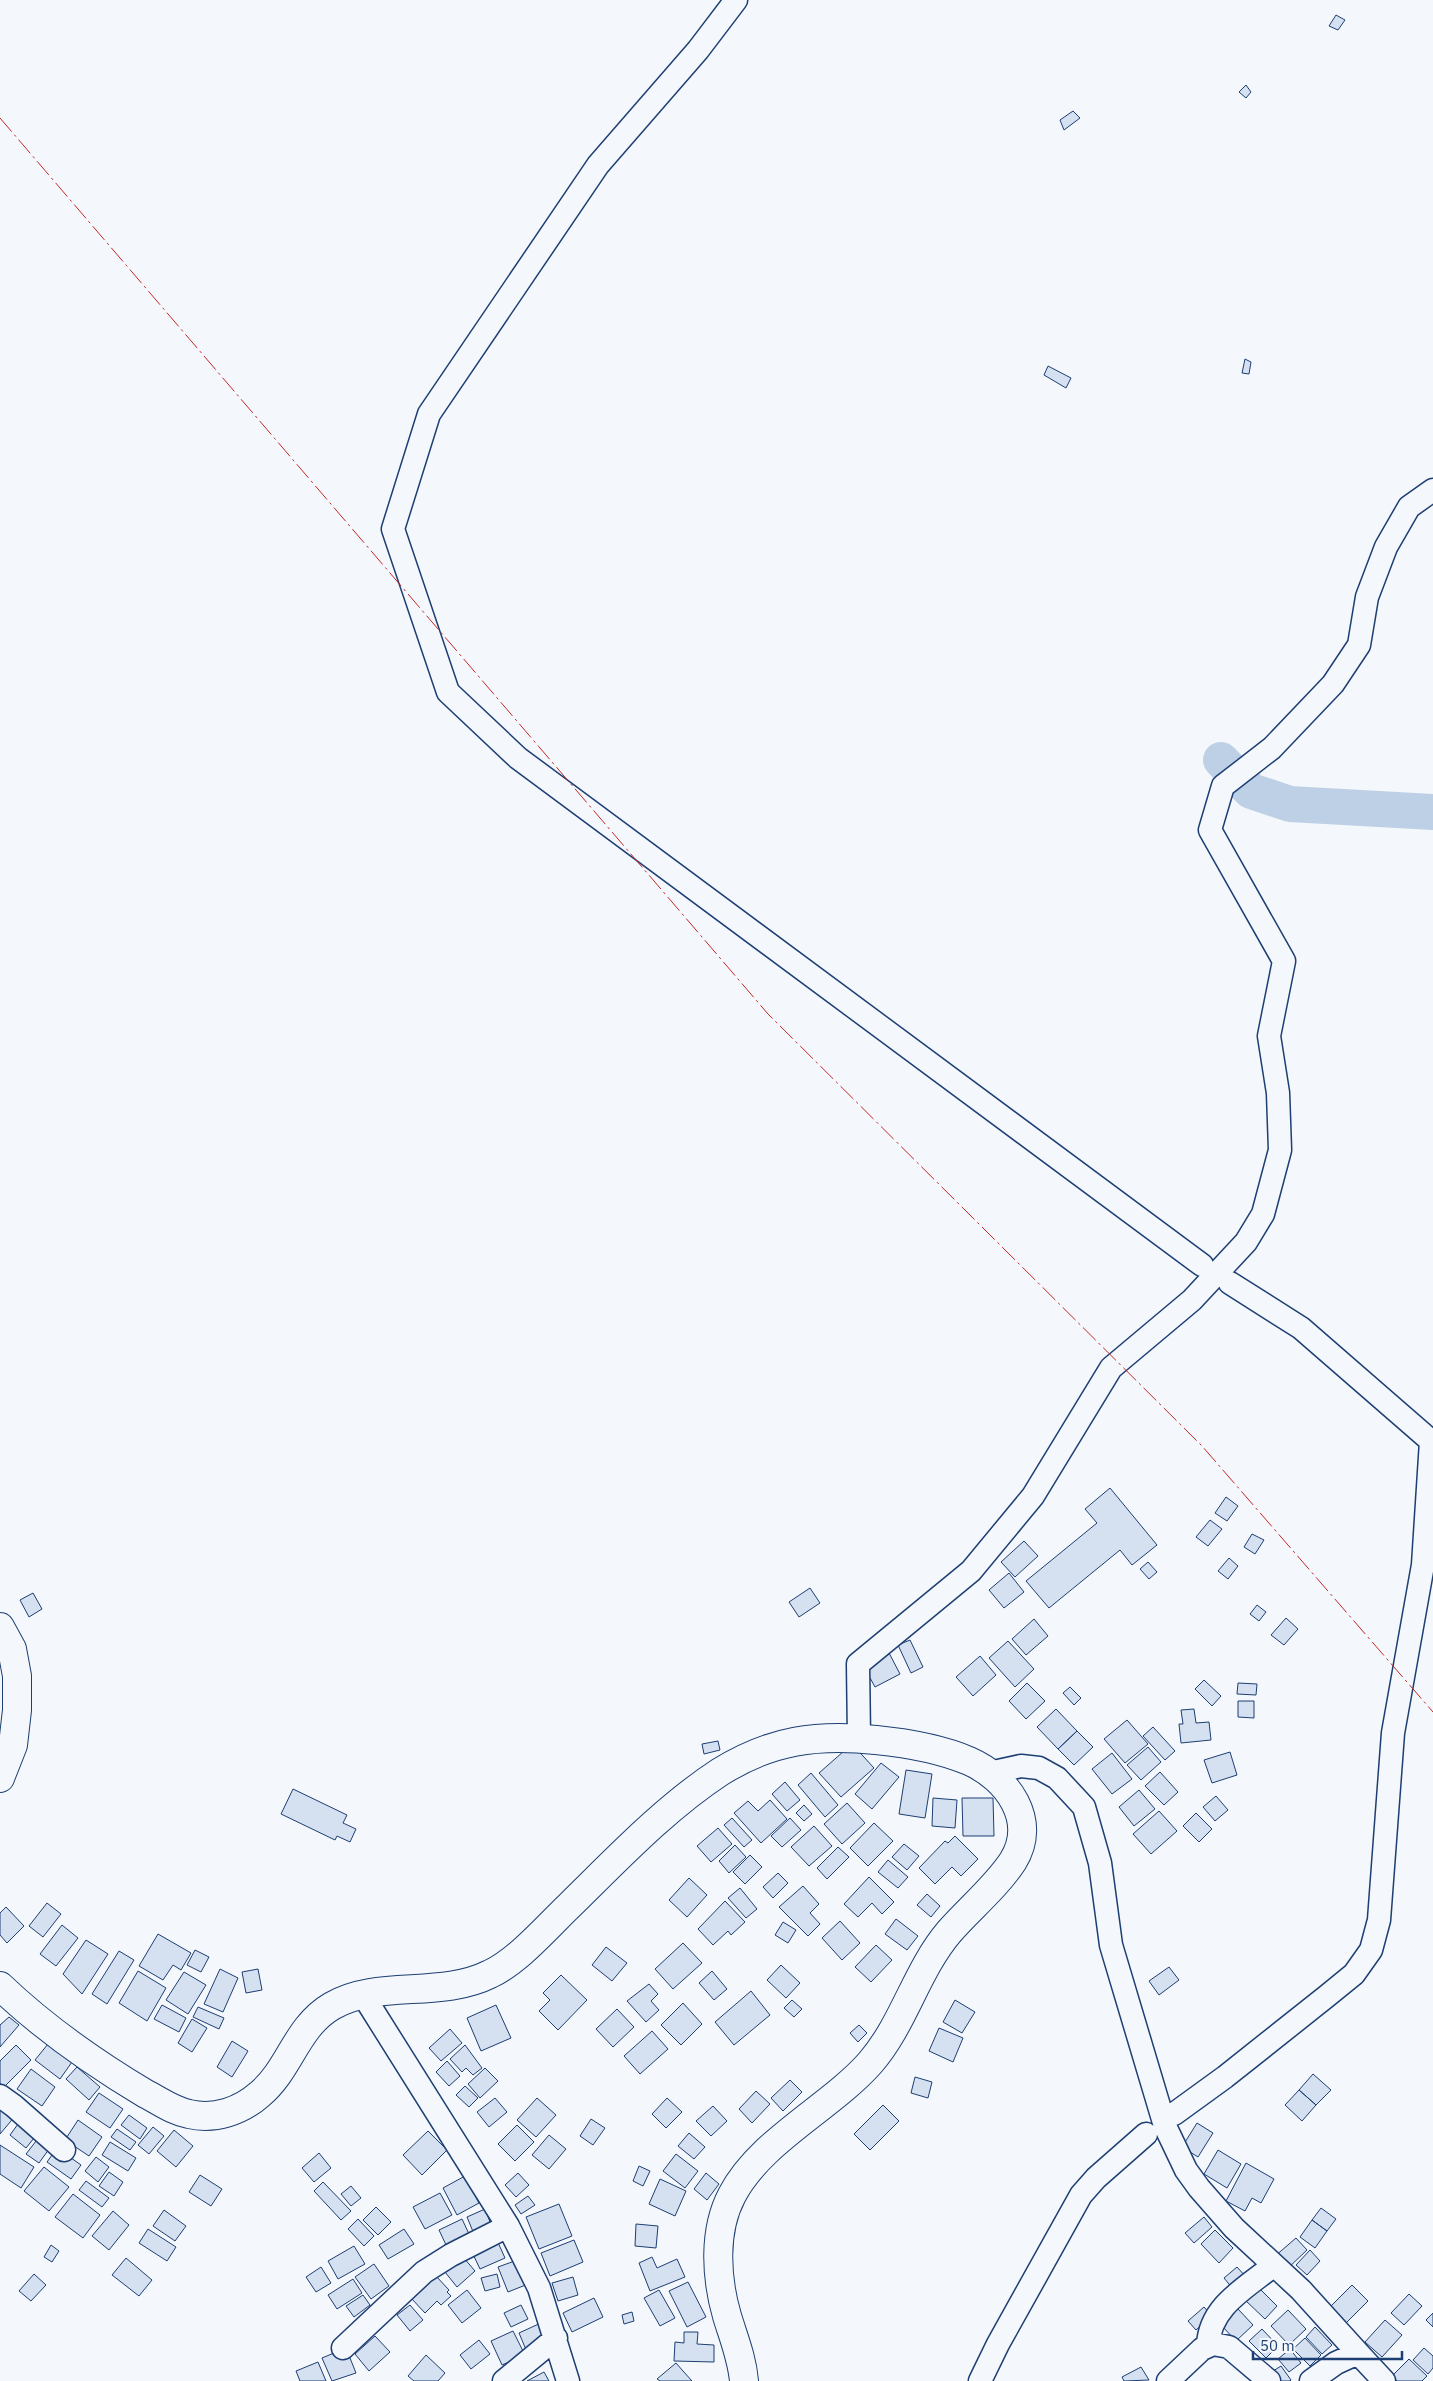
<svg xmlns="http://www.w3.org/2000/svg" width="1433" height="2381" font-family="'IBM Plex Sans',sans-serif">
<rect width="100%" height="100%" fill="#f4f7fb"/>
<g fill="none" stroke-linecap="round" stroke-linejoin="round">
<path stroke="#bed0e5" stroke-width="36" d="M1221 760 1251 791 1290 804 1433 812"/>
</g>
<path fill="#d5e0f0" stroke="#1d3f73" d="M1336 15 1345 20 1338 30 1329 26Z
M1246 85 1251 92 1246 98 1239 92Z
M1073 111 1080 118 1064 130 1060 120Z
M1245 359 1251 362 1249 374 1242 373Z
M1048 366 1071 378 1066 388 1044 375Z
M1110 1488 1157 1545 1132 1565 1120 1550 1049 1608 1026 1581 1097 1523 1085 1509Z
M1226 1497 1238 1506 1227 1521 1215 1513Z
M1210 1520 1222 1529 1208 1546 1196 1537Z
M1252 1534 1264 1540 1255 1554 1244 1547Z
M1024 1541 1038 1556 1015 1577 1001 1562Z
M1229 1558 1238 1566 1228 1579 1218 1571Z
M1148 1562 1157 1572 1149 1579 1140 1569Z
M1009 1573 1024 1592 1004 1608 989 1590Z
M810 1588 820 1603 799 1617 789 1602Z
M33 1593 42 1609 29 1617 20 1600Z
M1257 1605 1266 1612 1259 1621 1250 1614Z
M1286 1618 1298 1629 1284 1645 1271 1635Z
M1034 1619 1048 1636 1026 1655 1012 1639Z
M910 1640 923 1667 911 1673 898 1645Z
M1008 1641 1034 1669 1015 1687 989 1658Z
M888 1651 900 1674 875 1687 863 1665Z
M980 1656 996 1675 973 1696 956 1677Z
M1204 1680 1221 1696 1212 1706 1195 1689Z
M1027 1683 1045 1701 1026 1719 1009 1701Z
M1238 1683 1257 1684 1256 1695 1237 1694Z
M1070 1687 1081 1698 1074 1705 1063 1693Z
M1238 1701H1254V1718L1238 1717Z
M1056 1709 1077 1731 1058 1749 1037 1727Z
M1194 1709 1196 1723 1209 1722 1211 1740 1181 1743 1179 1724H1183L1181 1710Z
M1127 1720 1148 1744 1125 1763 1104 1739Z
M1153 1727 1175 1751 1165 1760 1143 1736Z
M1077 1731 1093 1747 1074 1765 1058 1749Z
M718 1741 720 1750 704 1754 702 1744Z
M852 1744 874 1768 841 1797 819 1773Z
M1148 1747 1161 1762 1141 1780 1127 1765Z
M1230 1752 1237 1775 1212 1783 1204 1760Z
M1112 1753 1132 1779 1112 1794 1092 1769Z
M881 1763 899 1777 872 1809 855 1794Z
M906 1770 932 1774 925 1818 899 1814Z
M1160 1772 1178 1792 1164 1805 1145 1786Z
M811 1773 838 1805 825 1817 798 1785Z
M785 1782 800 1800 787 1811 772 1794Z
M293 1789 347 1815 343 1823 356 1829 350 1842 337 1836 335 1840 281 1814Z
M1139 1790 1155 1809 1134 1826 1119 1807Z
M1216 1796 1228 1810 1215 1821 1203 1807Z
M933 1798 957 1800 955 1828 932 1826Z
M962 1798H993L994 1836H963Z
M770 1800 787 1819 761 1843 734 1813 748 1801 758 1811Z
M847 1803 865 1823 842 1844 824 1824Z
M804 1805 812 1814 804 1821 796 1813Z
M1159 1811 1177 1831 1151 1854 1133 1834Z
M1196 1813 1212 1829 1199 1842 1183 1826Z
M732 1818 752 1840 744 1847 724 1825Z
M790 1818 801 1830 782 1847 771 1836Z
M874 1823 893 1841 868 1866 850 1848Z
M814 1826 832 1846 809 1866 791 1847Z
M718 1828 732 1844 711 1862 697 1846Z
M955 1836 978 1859 961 1876 952 1867 935 1884 919 1868 945 1841 948 1843Z
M904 1844 919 1856 907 1870 892 1857Z
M735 1845 746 1857 729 1873 719 1861Z
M838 1847 849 1857 827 1879 817 1868Z
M750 1855 762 1867 745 1884 733 1872Z
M888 1860 908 1877 898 1888 878 1872Z
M778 1873 788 1883 773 1898 763 1887Z
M869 1877 894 1902 882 1914 872 1903 858 1917 844 1904Z
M689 1878 707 1895 687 1917 669 1900Z
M803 1886 819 1904 810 1913 820 1924 808 1936 779 1907Z
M740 1888 757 1909 746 1918 728 1898Z
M927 1894 940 1906 931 1917 917 1905Z
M725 1901 745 1922 731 1935 728 1931 713 1945 698 1929Z
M47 1903 61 1914 43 1937 29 1926Z
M6 1907 24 1926 7 1943 0 1935V1913Z
M896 1919 918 1936 907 1950 885 1934Z
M840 1921 860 1943 842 1960 822 1938Z
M783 1922 796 1930 788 1943 775 1935Z
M62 1925 78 1938 56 1966 40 1954Z
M158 1934 191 1953 181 1970 173 1965 163 1980 139 1966Z
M86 1940 108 1954 82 1994 63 1974Z
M683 1943 702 1963 673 1989 655 1969Z
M876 1945 892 1960 871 1982 855 1967Z
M606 1947 627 1963 612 1981 592 1965Z
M195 1950 209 1957 201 1972 187 1965Z
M119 1951 134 1960 107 2004 92 1994Z
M781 1965 800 1983 786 1998 767 1980Z
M1169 1967 1179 1980 1159 1995 1149 1981Z
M220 1969 238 1978 223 2012 204 2004Z
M258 1969 262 1990 246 1993 242 1972Z
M138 1971 166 1988 147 2021 119 2003Z
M712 1971 727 1989 714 2000 699 1983Z
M184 1972 206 1985 188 2014 166 2000Z
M561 1975 587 2000 558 2030 539 2011 550 2000 543 1993Z
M649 1984 658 1994 651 2001 659 2010 646 2022 627 2001Z
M751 1991 770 2015 734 2045 715 2022Z
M792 2000 802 2009 794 2017 784 2008Z
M955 2000 975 2012 962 2033 943 2022Z
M683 2003 702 2024 681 2045 661 2025Z
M162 2005 186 2018 179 2032 154 2019Z
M496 2005 511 2038 481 2051 467 2018Z
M198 2007 224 2018 219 2029 193 2017Z
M617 2009 634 2027 613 2047 596 2029Z
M9 2017 19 2025 0 2047V2025Z
M192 2019 207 2028 192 2052 178 2043Z
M859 2025 867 2033 858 2042 850 2033Z
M939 2028 963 2038 953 2062 929 2051Z
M450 2029 462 2043 441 2061 429 2048Z
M652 2031 668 2049 640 2074 624 2056Z
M232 2041 248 2051 232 2077 217 2067Z
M48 2044 72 2062 60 2079 35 2060Z
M16 2045 31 2060 4 2087 0 2083V2061Z
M465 2045 482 2068 473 2075 466 2068 462 2072 450 2059Z
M447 2061 460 2076 449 2086 436 2072Z
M77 2067 100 2087 89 2100 66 2079Z
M485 2068 498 2081 480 2098 468 2084Z
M31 2069 55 2087 42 2106 17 2089Z
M1313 2074 1331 2090 1316 2105 1299 2090Z
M915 2077 932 2082 928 2098 911 2093Z
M790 2080 802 2092 783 2111 771 2098Z
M465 2086 478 2098 469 2107 456 2095Z
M1299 2090 1316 2105 1302 2121 1285 2105Z
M756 2091 770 2104 752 2123 739 2109Z
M99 2093 123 2109 110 2128 86 2112Z
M495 2098 507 2112 489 2127 477 2112Z
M537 2098 556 2115 536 2137 517 2120Z
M667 2098 682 2112 666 2128 652 2114Z
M0 2101 16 2115 0 2134Z
M883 2105 899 2121 870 2150 854 2134Z
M713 2106 727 2121 711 2136 696 2121Z
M129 2115 147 2128 140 2139 121 2125Z
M591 2119 605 2128 593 2145 580 2136Z
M21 2120 38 2133 26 2148 10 2135Z
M78 2120 102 2137 89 2156 65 2140Z
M1197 2123 1213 2133 1198 2157 1182 2147Z
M517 2125 534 2142 515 2161 498 2144Z
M153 2127 164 2136 149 2154 138 2145Z
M117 2129 136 2142 130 2150 111 2137Z
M174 2130 193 2146 176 2167 157 2151Z
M428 2131 447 2150 422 2175 403 2155Z
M689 2133 705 2147 694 2159 678 2146Z
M549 2135 566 2149 549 2169 532 2155Z
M40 2136 52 2145 39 2163 26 2154Z
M110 2142 136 2158 128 2171 102 2155Z
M0 2145 34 2167 21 2188 0 2174Z
M57 2148 81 2165 71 2179 47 2162Z
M1218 2150 1241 2164 1227 2188 1204 2174Z
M319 2153 331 2168 314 2182 302 2168Z
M676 2154 698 2171 685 2188 663 2171Z
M96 2157 109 2167 98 2182 85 2171Z
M1246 2163 1274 2179 1261 2203 1252 2198 1245 2211 1226 2201Z
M639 2166 650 2171 643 2186 633 2181Z
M44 2167 69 2187 49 2211 24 2191Z
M109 2172 123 2182 114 2196 99 2186Z
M518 2173 529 2185 516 2197 505 2185Z
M706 2173 719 2184 707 2200 694 2189Z
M200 2175 222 2189 211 2206 189 2192Z
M465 2176 479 2203 457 2215 443 2188Z
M660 2179 686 2191 675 2216 649 2204Z
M86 2181 109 2198 102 2207 79 2190Z
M323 2182 351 2211 341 2220 314 2191Z
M351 2186 361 2198 351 2206 341 2194Z
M440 2193 452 2215 425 2229 413 2207Z
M73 2194 100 2215 83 2238 55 2217Z
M528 2196 535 2205 521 2214 515 2205Z
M559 2204 572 2236 539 2249 526 2217Z
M376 2207 391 2222 378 2235 363 2220Z
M1321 2208 1336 2219 1327 2231 1312 2220Z
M485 2209 492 2227 474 2234 467 2217Z
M164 2210 186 2226 175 2241 153 2226Z
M113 2211 129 2225 109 2250 92 2236Z
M1204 2217 1212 2227 1194 2243 1185 2233Z
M358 2219 374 2236 364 2246 348 2229Z
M462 2219 470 2236 447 2247 439 2230Z
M1312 2220 1327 2231 1315 2248 1300 2237Z
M636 2224 658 2226 656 2248 635 2246Z
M148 2229 176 2247 167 2261 139 2243Z
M404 2229 414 2244 388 2259 379 2245Z
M1215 2230 1233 2248 1219 2263 1201 2244Z
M496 2238 505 2258 480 2269 471 2250Z
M1296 2238 1307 2250 1286 2270 1274 2257Z
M574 2240 583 2262 550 2276 541 2253Z
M51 2245 59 2251 52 2262 44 2257Z
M354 2246 365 2264 338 2279 328 2261Z
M1310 2250 1320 2261 1307 2275 1296 2265Z
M463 2257 475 2271 457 2287 445 2272Z
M652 2257 657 2268 677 2259 685 2277 650 2291 639 2263Z
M126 2258 152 2280 139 2296 112 2275Z
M523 2258 533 2282 508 2292 498 2267Z
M374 2264 389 2286 371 2299 355 2277Z
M321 2267 331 2283 316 2292 306 2277Z
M1237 2267 1247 2278 1233 2289 1224 2278Z
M34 2274 46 2285 31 2301 19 2291Z
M497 2274 500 2287 485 2291 481 2278Z
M436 2276 449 2290 447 2292 451 2296 441 2305 437 2301 425 2313 411 2298Z
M573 2277 578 2295 558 2301 552 2283Z
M353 2279 362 2293 337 2309 328 2295Z
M688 2282 706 2317 687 2327 669 2291Z
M1352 2285 1368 2301 1346 2323 1330 2307Z
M1258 2287 1277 2306 1265 2319 1245 2300Z
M467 2290 481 2308 462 2323 448 2305Z
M659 2290 675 2318 660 2326 644 2298Z
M1409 2294 1422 2306 1404 2325 1391 2313Z
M363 2295 370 2305 354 2317 346 2306Z
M594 2298 603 2317 572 2332 563 2313Z
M410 2305 423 2320 410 2331 397 2315Z
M521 2305 528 2319 511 2327 504 2313Z
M1204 2307 1212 2316 1196 2330 1188 2321Z
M1238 2309 1253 2325 1236 2341 1221 2325Z
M1288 2310 1306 2329 1289 2345 1271 2326Z
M632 2312 634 2321 624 2324 622 2315Z
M1433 2313V2327L1426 2320Z
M1385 2320 1402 2335 1382 2357 1365 2342Z
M543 2322 552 2340 527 2352 519 2333Z
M1315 2327 1332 2345 1322 2354 1306 2337Z
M1262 2329 1278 2346 1266 2358 1249 2341Z
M513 2331 525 2355 502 2365 491 2341Z
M684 2332H698L697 2344 714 2345V2362L674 2361 675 2342 684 2343Z
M375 2336 390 2352 369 2371 355 2354Z
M1305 2338 1321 2355 1310 2366 1293 2349Z
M479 2340 490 2354 471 2369 460 2355Z
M346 2348 356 2373 332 2381 322 2358Z
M1424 2348 1433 2356V2368L1428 2374 1413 2360Z
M1290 2349 1301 2363 1289 2372 1278 2359Z
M426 2355 445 2373 438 2381H414L408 2376Z
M1409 2359 1427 2376 1422 2381H1397L1392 2376Z
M318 2362 326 2381H300L296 2371Z
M676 2363 683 2371 692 2381H660L657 2379Z
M1281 2366 1291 2380 1290 2381H1276L1270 2373Z
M1141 2367 1149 2380 1124 2381 1122 2377Z
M544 2372 549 2381H527Z"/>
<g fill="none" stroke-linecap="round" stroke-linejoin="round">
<g stroke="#1d3f73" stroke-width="25">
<path id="minor" d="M736 0 698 50 598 165 429 414 393 529 448 692 518 758 1202 1265
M859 1738 858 1664 971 1571 1033 1496 1111 1368 1192 1300 1246 1242 1263 1214 1280 1150 1278 1093 1269 1036 1284 961 1210 830 1223 786 1272 748 1333 684 1359 645 1367 597 1386 547 1409 507 1433 490
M989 1773 1021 1766 1039 1768 1057 1778 1084 1807 1100 1863 1111 1945 1165 2126 1186 2170 1199 2188 1234 2228 1301 2290 1358 2353
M363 1995 508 2226 539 2288 568 2381
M0 2096 14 2106 64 2150
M1174 2114 1225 2077 1327 1996 1354 1974 1371 1950 1379 1920 1393 1733 1423 1565 1431 1441 1301 1328 1230 1283
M1208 2345C1210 2306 1246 2288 1274 2265
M343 2348 424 2272 451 2255 508 2226
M504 2381 556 2338
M980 2381 998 2344 1081 2195 1096 2178 1146 2134
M1168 2381 1202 2349 1213 2344 1229 2347 1269 2381
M1311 2381 1336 2363 1358 2353 1384 2381"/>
</g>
<g stroke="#1d3f73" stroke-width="30">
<path id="highway" d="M0 1627 12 1649 17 1676V1710L13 1745 0 1778
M0 1986C44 2028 94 2063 146 2094 160 2101 173 2111 189 2114 215 2120 241 2111 260 2094 290 2069 296 2027 332 2006 378 1979 440 1999 490 1974 518 1961 547 1927 570 1905 617 1859 665 1808 720 1772 771 1740 817 1734 876 1740 906 1743 941 1749 969 1761 1008 1778 1038 1821 1013 1861 996 1887 970 1908 949 1932 916 1971 904 2024 870 2063 830 2108 760 2141 732 2195 713 2231 716 2278 727 2316 734 2339 742 2358 744 2381"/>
</g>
<use href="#minor" stroke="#f4f7fb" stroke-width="22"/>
<use href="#highway" stroke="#f4f7fb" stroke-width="28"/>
<path stroke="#c62828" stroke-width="1" stroke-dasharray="18 4 2.5 4" stroke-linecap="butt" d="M0 118 768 1014 1202 1446 1433 1712"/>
</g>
<path d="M1253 2351v8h149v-8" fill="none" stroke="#1d3f73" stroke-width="2.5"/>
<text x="1260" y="2351" font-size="15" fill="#1d3f73" stroke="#f4f7fb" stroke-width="4" paint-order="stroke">50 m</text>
</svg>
